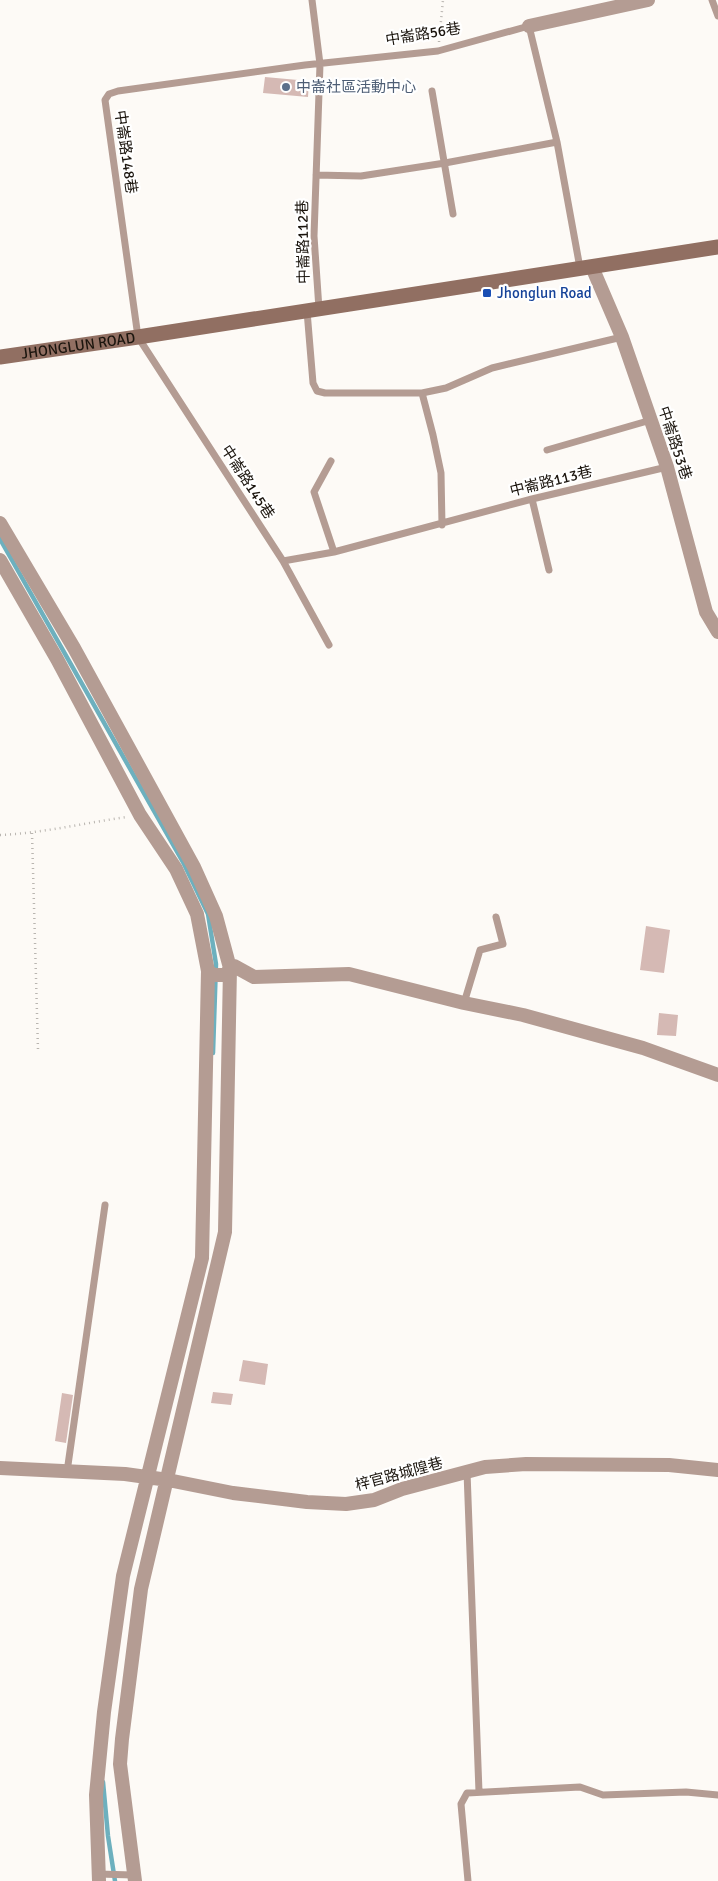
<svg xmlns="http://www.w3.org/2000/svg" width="718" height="1881" font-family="Signika,'Noto Sans TC',sans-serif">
<rect width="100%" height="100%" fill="#fdfaf6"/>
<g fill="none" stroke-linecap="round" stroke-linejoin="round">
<path stroke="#6db0be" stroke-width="4.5" d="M0 539 184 864 208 914 216 964 213 1053
M103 1782 108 1836 115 1881"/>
</g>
<path fill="#d5b9b4" d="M265 77 309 81 308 97 263 93Z
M646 926 670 930 664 973 640 970Z
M659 1013 678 1015 676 1036 657 1035Z
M243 1360 268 1364 265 1385 239 1381Z
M213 1392 233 1394 231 1405 211 1403Z
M62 1393 73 1395 66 1443 55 1441Z"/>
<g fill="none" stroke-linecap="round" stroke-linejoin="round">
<path stroke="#b9b5b0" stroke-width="2.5" stroke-dasharray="1 4" stroke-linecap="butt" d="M439 42 443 0
M32 833 38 1050
M0 835C43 833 84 823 127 817"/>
<path stroke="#b49c93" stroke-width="7" d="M312 0 320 64 314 236 319 309
M712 0 718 16
M432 91 453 214
M316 175 361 176 445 163 557 142
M307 311 313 383 317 391 325 393H422L446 388 492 368 622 337
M422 393 433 435 441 473 442 525
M547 450 651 420
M331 461 314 492 334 552
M532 499 549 570
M283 561 334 552 532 499 667 467
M329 645 283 561 138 337 105 100 109 94 118 91 305 65 438 51 529 26 557 142 580 268
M464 1003 480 950 503 944 496 917
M67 1472 105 1205
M467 1472 479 1792
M98 1874 133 1875
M468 1881 461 1804 467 1793 580 1787 603 1795 686 1792 718 1795"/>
<path stroke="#b49c93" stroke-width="14" d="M529 26 648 0
M592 267 622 337 667 467 706 612 718 632
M0 523 74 648 194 867 216 916 230 968 225 1232 141 1589 122 1739 120 1764 135 1881
M0 560 57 659 140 815 176 869 197 914 208 971 202 1258 123 1576 104 1712 96 1795 99 1881
M208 971 214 975H226L230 968 234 966 254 977 349 974 464 1003 523 1015 643 1048 718 1075
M0 1468 125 1474 168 1480 233 1493 307 1502 346 1504 374 1500 402 1489 485 1467 526 1464 669 1465 718 1470"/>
<path stroke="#916f62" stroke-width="15" id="s1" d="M0 357 138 337 718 247"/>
</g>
<circle fill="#5c6f8a" stroke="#fff" stroke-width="2" cx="286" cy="87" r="5"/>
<rect fill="#1a4fb4" stroke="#fff" stroke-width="2" x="482" y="288" width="10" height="10" rx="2.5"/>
<g text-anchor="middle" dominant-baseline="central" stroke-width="4.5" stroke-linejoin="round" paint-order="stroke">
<g font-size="15" fill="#1b150e" stroke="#fff">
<text transform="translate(423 34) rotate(-9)">中崙路56巷</text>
<text transform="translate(126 152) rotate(82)">中崙路148巷</text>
<text transform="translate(303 242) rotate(-91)">中崙路112巷</text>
<text stroke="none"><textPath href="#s1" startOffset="79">JHONGLUN ROAD</textPath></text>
<text transform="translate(675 443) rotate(72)">中崙路53巷</text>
<text transform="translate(551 481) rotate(-14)">中崙路113巷</text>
<text transform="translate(248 482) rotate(57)">中崙路145巷</text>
<text transform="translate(399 1474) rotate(-15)">梓官路城隍巷</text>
</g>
<g font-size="15" fill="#4e5e75" stroke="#fff" text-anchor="start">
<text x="296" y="87">中崙社區活動中心</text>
</g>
<g font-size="15" fill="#164399" stroke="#fff" text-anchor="start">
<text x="497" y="293">Jhonglun Road</text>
</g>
</g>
</svg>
